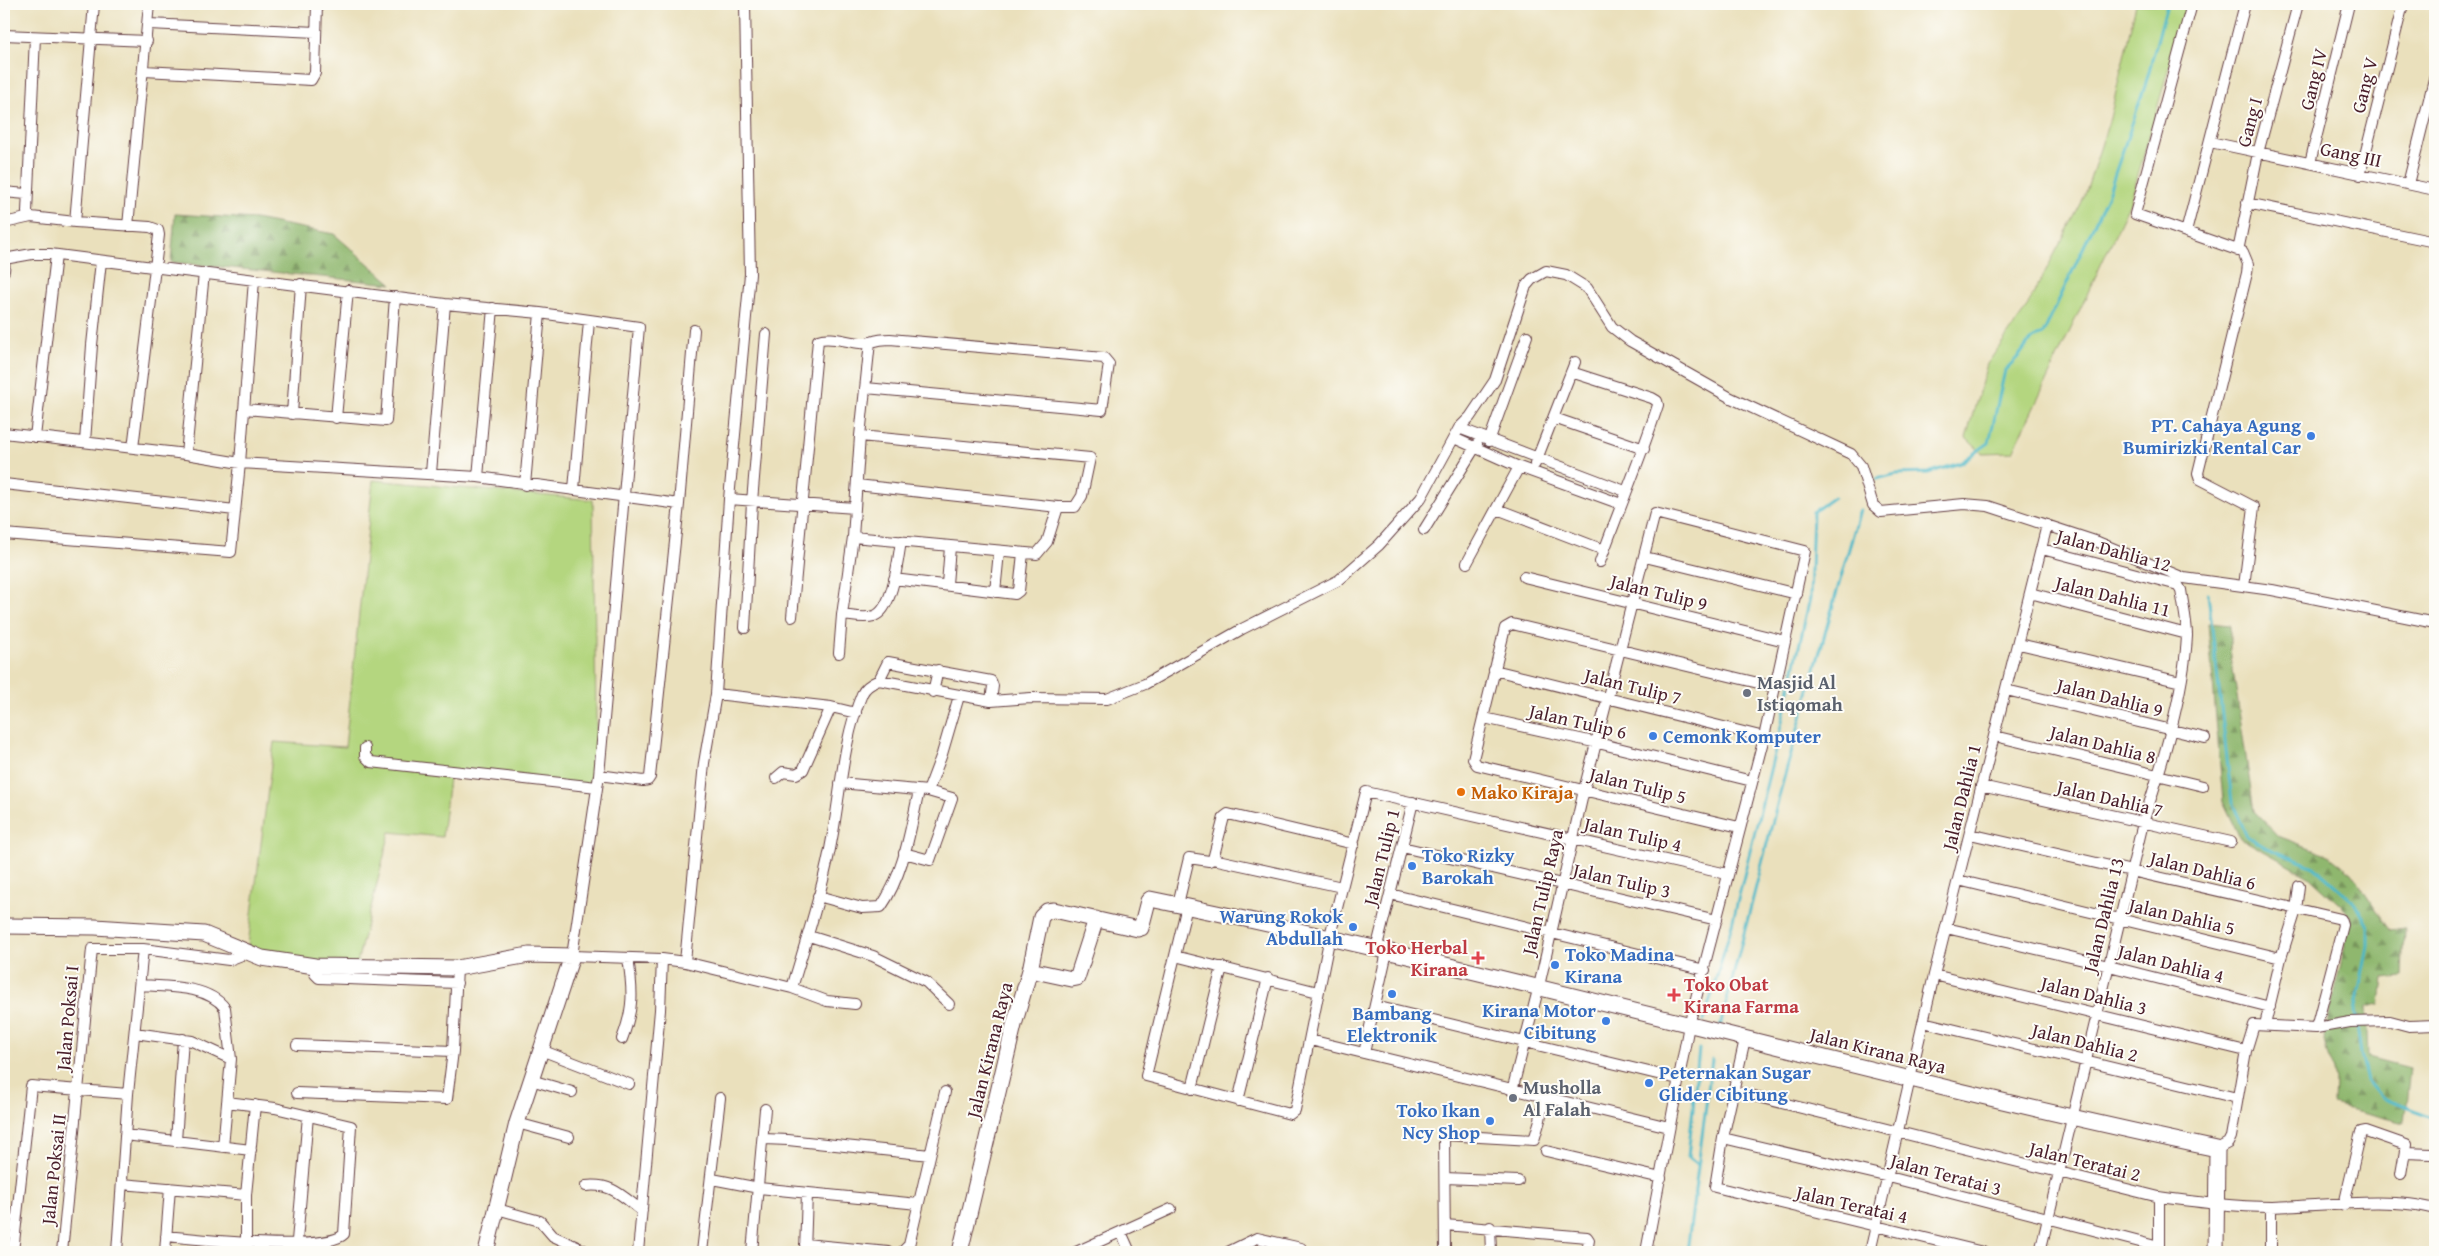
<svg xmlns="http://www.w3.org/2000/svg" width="2439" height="1256" font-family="'Gentium Book Plus',serif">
<defs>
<pattern id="forest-firs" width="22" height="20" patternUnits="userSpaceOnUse" patternTransform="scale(1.25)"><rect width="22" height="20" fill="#8fb76e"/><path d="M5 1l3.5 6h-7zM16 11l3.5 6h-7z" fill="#77945b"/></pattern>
</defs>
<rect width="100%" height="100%" fill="#fdfcf7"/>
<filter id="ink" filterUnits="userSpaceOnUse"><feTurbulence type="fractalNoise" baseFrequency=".02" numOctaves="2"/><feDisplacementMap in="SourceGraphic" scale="10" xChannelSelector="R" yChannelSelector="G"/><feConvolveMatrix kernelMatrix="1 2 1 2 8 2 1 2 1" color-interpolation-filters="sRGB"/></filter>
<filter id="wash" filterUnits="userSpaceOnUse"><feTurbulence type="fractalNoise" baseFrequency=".0096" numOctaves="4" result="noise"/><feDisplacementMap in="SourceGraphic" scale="20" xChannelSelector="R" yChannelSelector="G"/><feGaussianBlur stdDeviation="1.12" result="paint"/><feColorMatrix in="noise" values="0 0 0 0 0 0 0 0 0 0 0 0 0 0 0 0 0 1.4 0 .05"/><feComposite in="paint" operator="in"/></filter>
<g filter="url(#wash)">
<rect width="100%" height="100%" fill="#eae0bc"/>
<path fill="#b4d67f" stroke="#7f7a55" d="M2136 4H2187L2130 203 2013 452 1982 453 1966 438 1987 364 2024 312 2084 198 2110 118Z
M373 480 593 500 597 787 450 770 442 837 390 832 356 967 247 953 274 742 345 747Z"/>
<path fill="url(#forest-firs)" stroke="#6c6b4c" d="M175 214 255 219 334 234 392 284 171 262Z
M2208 623 2230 625V649L2254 811 2278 836 2329 855 2352 873 2390 930 2404 928 2402 976 2383 978 2380 1004 2366 1007 2368 1057 2410 1068 2404 1123 2334 1105 2335 1080 2324 1037 2352 916 2309 876 2240 838 2223 802Z"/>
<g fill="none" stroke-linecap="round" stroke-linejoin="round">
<path stroke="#4bb7c6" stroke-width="3" d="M1877 479 1896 474 1928 473 1960 463 1989 443 2005 370 2019 356 2030 341 2043 334 2107 197 2145 86 2167 4
M2208 593 2232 802 2247 836 2265 847 2314 867 2356 904 2368 926V945L2355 1011 2361 1054 2367 1081 2381 1098 2435 1118
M1704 1021 1732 924 1782 722 1810 598 1813 512 1834 497
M1720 1027 1782 785 1860 510
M1698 1165 1688 1157 1699 1049
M1687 1252 1712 1059"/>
</g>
</g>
<g filter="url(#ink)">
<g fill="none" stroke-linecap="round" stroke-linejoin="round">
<g stroke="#623c41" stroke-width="12">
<path id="street" d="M94 4 75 222 150 227 158 230 159 235 133 448
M2192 4 2135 214 2243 252 2248 264 2247 273 2198 473 2200 479 2254 507 2244 586
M2433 4H2435
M149 24 316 32
M4 35 147 41
M35 37 27 212 31 217 75 222
M144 71 311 80 315 73 317 4
M2210 142 2435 190
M2310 163 2349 4
M2360 175 2403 4
M2408 184 2435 75
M4 192 26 194
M2247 203 2435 242
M4 223 31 217
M128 226 149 4
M2186 232 2245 4
M2238 251 2258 153 2298 4
M4 259 32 254H50L445 304 540 313 639 327 599 775 572 956 662 959 685 962 792 988C807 937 824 886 833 833 841 787 844 737 862 694 865 687 872 683 879 680L991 701 1031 698 1107 699 1145 684 1242 629 1339 580 1379 545 1421 498 1459 428 1470 417 1495 380 1526 286 1532 279 1546 271 1566 275 1587 288 1612 327 1630 341 1731 398 1851 454 1861 466 1873 505 1881 512 1964 504 1988 506 2098 542 2184 578 2272 590 2435 623
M4 271 5 259
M870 342 860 436 853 537 842 615C852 616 864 619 874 616 893 610 898 559 901 541
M1571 372 1652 398 1657 401 1658 405C1641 458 1619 509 1600 562
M244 409 386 421 395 297
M292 414 301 284
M336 418 348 290
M1554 418 1644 449
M1459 428 1625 491
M4 433 186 454 240 463 478 477 679 504
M35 437 56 255
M1454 438 1519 467 1621 504
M1489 441 1527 336
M85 442 92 345 101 261
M186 454 204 273
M1535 464 1575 362
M431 473 445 304
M478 477 493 308
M4 484 235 510
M525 485 540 313
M857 485 1058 507
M574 489 589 321
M729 499 855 508
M1497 509 1604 550
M1424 530 1477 444
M4 534 231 552 240 463 254 280
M853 537 1037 554 1047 542 1058 507H1075L1082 496 1090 458 860 436
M1645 557 1797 594
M1467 563 1519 467
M1524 577 1785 641
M894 579 1015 594 1019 591 1023 553
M947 584 950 547
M995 592 999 552
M2030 593 2187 634
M792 617 818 340C832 334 859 347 871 342 877 340 881 339 890 339L1104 358 1109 364 1102 410 866 388
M745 628 752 502 766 334
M2019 644 2181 682
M839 653 842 615
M1494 670 1764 737
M879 680 888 662 991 681 993 686 991 701
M2006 690 2205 738
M933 692 938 670
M716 694 831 707 856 713
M1484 718 1598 743 1752 781
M1995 736 2203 786
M365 748V756L371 762 597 787
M599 775 643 781 648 780 650 777 679 504 694 330
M776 778 783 772 796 774 803 770 831 707
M840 783 928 791 952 798 930 860 904 853
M1981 786 2231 842
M928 791 942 754 959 696
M1739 827 1477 765 1473 759 1505 628 1512 624 1775 687
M1970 834 2341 919 2343 925 2316 1028
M1402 847 1717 920
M1213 859 1342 887
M1958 880 2281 958
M1390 894 1705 970
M818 896 862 908 881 907C904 874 910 830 919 791
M1178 904 1189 858 1209 861 1213 859 1224 817 1228 814 1354 844
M1187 906 1146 1076 1290 1114 1295 1110 1330 936 1366 792 1727 874
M1946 928 2109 966 2270 1007
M809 936 873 956 926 982 949 1004
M1376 950 1413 802
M1175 956 1318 992
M685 962 704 763 716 694 729 499 750 274 745 4
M315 966V974L319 978 457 983
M1934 975 2246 1051
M141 985C168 987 207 985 225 1008L231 1059 223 1147
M792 988 827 1001 855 1004
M1375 1006 1678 1079
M1923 1022 2237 1098
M2265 1025 2281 958 2296 910 2299 886
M135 1033 192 1041 231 1059
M622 1039C634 1008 633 991 628 958
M1745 1039 1723 1138 1715 1187 1983 1252
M1310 1040 1669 1127
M297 1045 453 1051
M541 1050 629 1084
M1364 1053 1387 952
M531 1080 572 1092
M1192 1089 1222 967
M1512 1091 1539 986 1584 790 1655 513 1805 551 1764 737 1689 1025 1646 1252
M1734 1091 2159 1197C2197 1202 2234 1207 2272 1207 2321 1206 2390 1196 2435 1209
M297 1093 447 1099 453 1051 457 968
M1238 1101 1268 978
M517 1123 569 1137
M125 1135 251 1150
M1723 1138 1889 1177 2159 1247
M764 1139 788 1140 930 1155
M176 1141 183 1039
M2217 1149 2228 1143 2231 1137 2246 1051 2254 1025 2316 1028 2350 1022 2390 1021 2409 1026 2435 1025
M1546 1151 1661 1178
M2406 1153 2431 1154
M1445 1178 1518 1181
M712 1179 759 1188 918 1204
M122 1184 246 1195
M586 1186C612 1183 622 1196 642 1211
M2159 1197V1251
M2344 1205 2361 1132 2366 1131 2406 1145 2401 1174
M497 1209 540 1221 553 1236 588 1252
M1445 1225 1587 1237 1589 1240 1587 1252
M1490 1227 1491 1252
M1121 1232 1130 1252
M166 1236C195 1239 327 1253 344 1234L351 1126 275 1108 227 1102
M805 1244 888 1252
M13 1252 31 1086 128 1094
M62 1252 92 949H143L229 960 247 953
M117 1252 128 1094 143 949
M165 1252 170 1188
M246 1252V1195L255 1105
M296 1252 308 1116
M638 1252 660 1010 662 959
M702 1252 720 1098
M752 1252 765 1109
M805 1252 807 1193
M902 1252 909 1245 945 1092
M1076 1252 1171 1209
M1228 1252 1257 1238 1301 1248
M1445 1252 1444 1135 1534 1140 1540 1120 1544 1098
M1870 1252 1934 975 2047 525
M2040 1252 2143 823C2161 768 2184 694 2187 636 2187 621 2183 605 2181 590L2178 585 2042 549
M2271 1252V1207"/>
</g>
<g stroke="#623c41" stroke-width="17">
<path id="secondary" d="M4 926 95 927 204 934 262 958 315 966 457 968 529 955 572 956 517 1123 486 1252
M1030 970 1072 979 1077 978 1096 919
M960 1252 1014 1025 1030 970 1041 917 1047 911 1054 910 1138 929 1141 928 1148 901 1150 899C1508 972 1860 1074 2217 1149L2216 1252"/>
</g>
<use href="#street" stroke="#fff" stroke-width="10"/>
<use href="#secondary" stroke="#fff" stroke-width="15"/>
</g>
</g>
<g fill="#3f7fe0" stroke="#fdfcf7" stroke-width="2">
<circle cx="2311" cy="436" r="5"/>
<circle cx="1653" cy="736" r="5"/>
<circle cx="1412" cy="866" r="5"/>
<circle cx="1353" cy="927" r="5"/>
<circle cx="1555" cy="965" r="5"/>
<circle cx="1392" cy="994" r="5"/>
<circle cx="1606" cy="1021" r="5"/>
<circle cx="1649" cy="1083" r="5"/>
<circle cx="1490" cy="1121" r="5"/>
</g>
<g fill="#6b7280" stroke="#fdfcf7" stroke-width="2">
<circle cx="1747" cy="693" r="5"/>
<circle cx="1513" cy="1098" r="5"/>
</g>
<circle fill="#e8710a" stroke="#fdfcf7" stroke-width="2" cx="1461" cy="792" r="5"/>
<g fill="#e0444e" stroke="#fdfcf7" stroke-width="2">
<path d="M1475.5 950.5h5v5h5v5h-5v5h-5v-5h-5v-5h5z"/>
<path d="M1671.5 987.5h5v5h5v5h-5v5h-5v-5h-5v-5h5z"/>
</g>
<g text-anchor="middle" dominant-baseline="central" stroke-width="4" stroke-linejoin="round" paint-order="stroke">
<g font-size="19" fill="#4a1f2b" stroke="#fdfcf7">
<text transform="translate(2313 79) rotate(-76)">Gang IV</text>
<text transform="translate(2364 85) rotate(-76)">Gang V</text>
<text transform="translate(2249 122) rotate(-75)">Gang I</text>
<text transform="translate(2351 154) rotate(12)">Gang III</text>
<text transform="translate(2114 550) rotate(15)">Jalan Dahlia 12</text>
<text transform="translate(1659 592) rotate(14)">Jalan Tulip 9</text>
<text transform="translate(2113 596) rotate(14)">Jalan Dahlia 11</text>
<text transform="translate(1633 686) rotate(14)">Jalan Tulip 7</text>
<text transform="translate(2110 697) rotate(14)">Jalan Dahlia 9</text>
<text transform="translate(1578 721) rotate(13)">Jalan Tulip 6</text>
<text transform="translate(2103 744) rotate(14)">Jalan Dahlia 8</text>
<text transform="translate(1638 785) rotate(14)">Jalan Tulip 5</text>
<text transform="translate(1961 797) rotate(-76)">Jalan Dahlia 1</text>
<text transform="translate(2110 798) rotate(13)">Jalan Dahlia 7</text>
<text transform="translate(1633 834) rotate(13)">Jalan Tulip 4</text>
<text transform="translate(1381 857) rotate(-76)">Jalan Tulip 1</text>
<text transform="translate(2203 870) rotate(14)">Jalan Dahlia 6</text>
<text transform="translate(1622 880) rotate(13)">Jalan Tulip 3</text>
<text transform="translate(1542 892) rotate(-77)">Jalan Tulip Raya</text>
<text transform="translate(2103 915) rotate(-76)">Jalan Dahlia 13</text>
<text transform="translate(2182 916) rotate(13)">Jalan Dahlia 5</text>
<text transform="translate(2171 963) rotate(14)">Jalan Dahlia 4</text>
<text transform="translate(2094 995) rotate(14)">Jalan Dahlia 3</text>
<text transform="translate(67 1018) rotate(-85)">Jalan Poksai I</text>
<text transform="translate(2085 1042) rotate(14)">Jalan Dahlia 2</text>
<text transform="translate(989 1050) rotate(-76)">Jalan Kirana Raya</text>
<text transform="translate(1878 1050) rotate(14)">Jalan Kirana Raya</text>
<text transform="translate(2085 1161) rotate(14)">Jalan Teratai 2</text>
<text transform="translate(53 1169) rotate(-84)">Jalan Poksai II</text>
<text transform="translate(1946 1174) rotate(15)">Jalan Teratai 3</text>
<text transform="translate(1852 1204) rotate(13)">Jalan Teratai 4</text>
</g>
<g font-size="19" font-weight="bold" fill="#366cbe" stroke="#fdfcf7" text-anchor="end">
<text x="2301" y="425">PT. Cahaya Agung<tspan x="2301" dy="22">Bumirizki Rental Car</tspan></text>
<text x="1663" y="736" text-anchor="start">Cemonk Komputer</text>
<text x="1422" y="855" text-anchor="start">Toko Rizky<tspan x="1422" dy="22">Barokah</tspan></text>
<text x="1343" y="916">Warung Rokok<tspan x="1343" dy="22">Abdullah</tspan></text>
<text x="1565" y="954" text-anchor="start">Toko Madina<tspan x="1565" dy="22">Kirana</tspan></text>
<text x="1596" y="1010">Kirana Motor<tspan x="1596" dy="22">Cibitung</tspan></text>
<text x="1392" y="1013" text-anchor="middle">Bambang<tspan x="1392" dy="22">Elektronik</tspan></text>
<text x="1659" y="1072" text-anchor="start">Peternakan Sugar<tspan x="1659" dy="22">Glider Cibitung</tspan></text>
<text x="1480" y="1110">Toko Ikan<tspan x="1480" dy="22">Ncy Shop</tspan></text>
</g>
<g font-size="19" font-weight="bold" fill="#5b616d" stroke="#fdfcf7" text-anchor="start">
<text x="1757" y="682">Masjid Al<tspan x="1757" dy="22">Istiqomah</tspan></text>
<text x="1523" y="1087">Musholla<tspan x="1523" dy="22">Al Falah</tspan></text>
</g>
<g font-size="19" font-weight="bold" fill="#c56008" stroke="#fdfcf7" text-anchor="start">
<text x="1471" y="792">Mako Kiraja</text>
</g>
<g font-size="19" font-weight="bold" fill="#be3a42" stroke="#fdfcf7" text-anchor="end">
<text x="1468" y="947">Toko Herbal<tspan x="1468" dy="22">Kirana</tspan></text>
<text x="1684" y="984" text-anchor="start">Toko Obat<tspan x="1684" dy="22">Kirana Farma</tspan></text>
</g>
</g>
<rect width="2439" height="1256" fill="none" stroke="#fdfcf7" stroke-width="20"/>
</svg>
